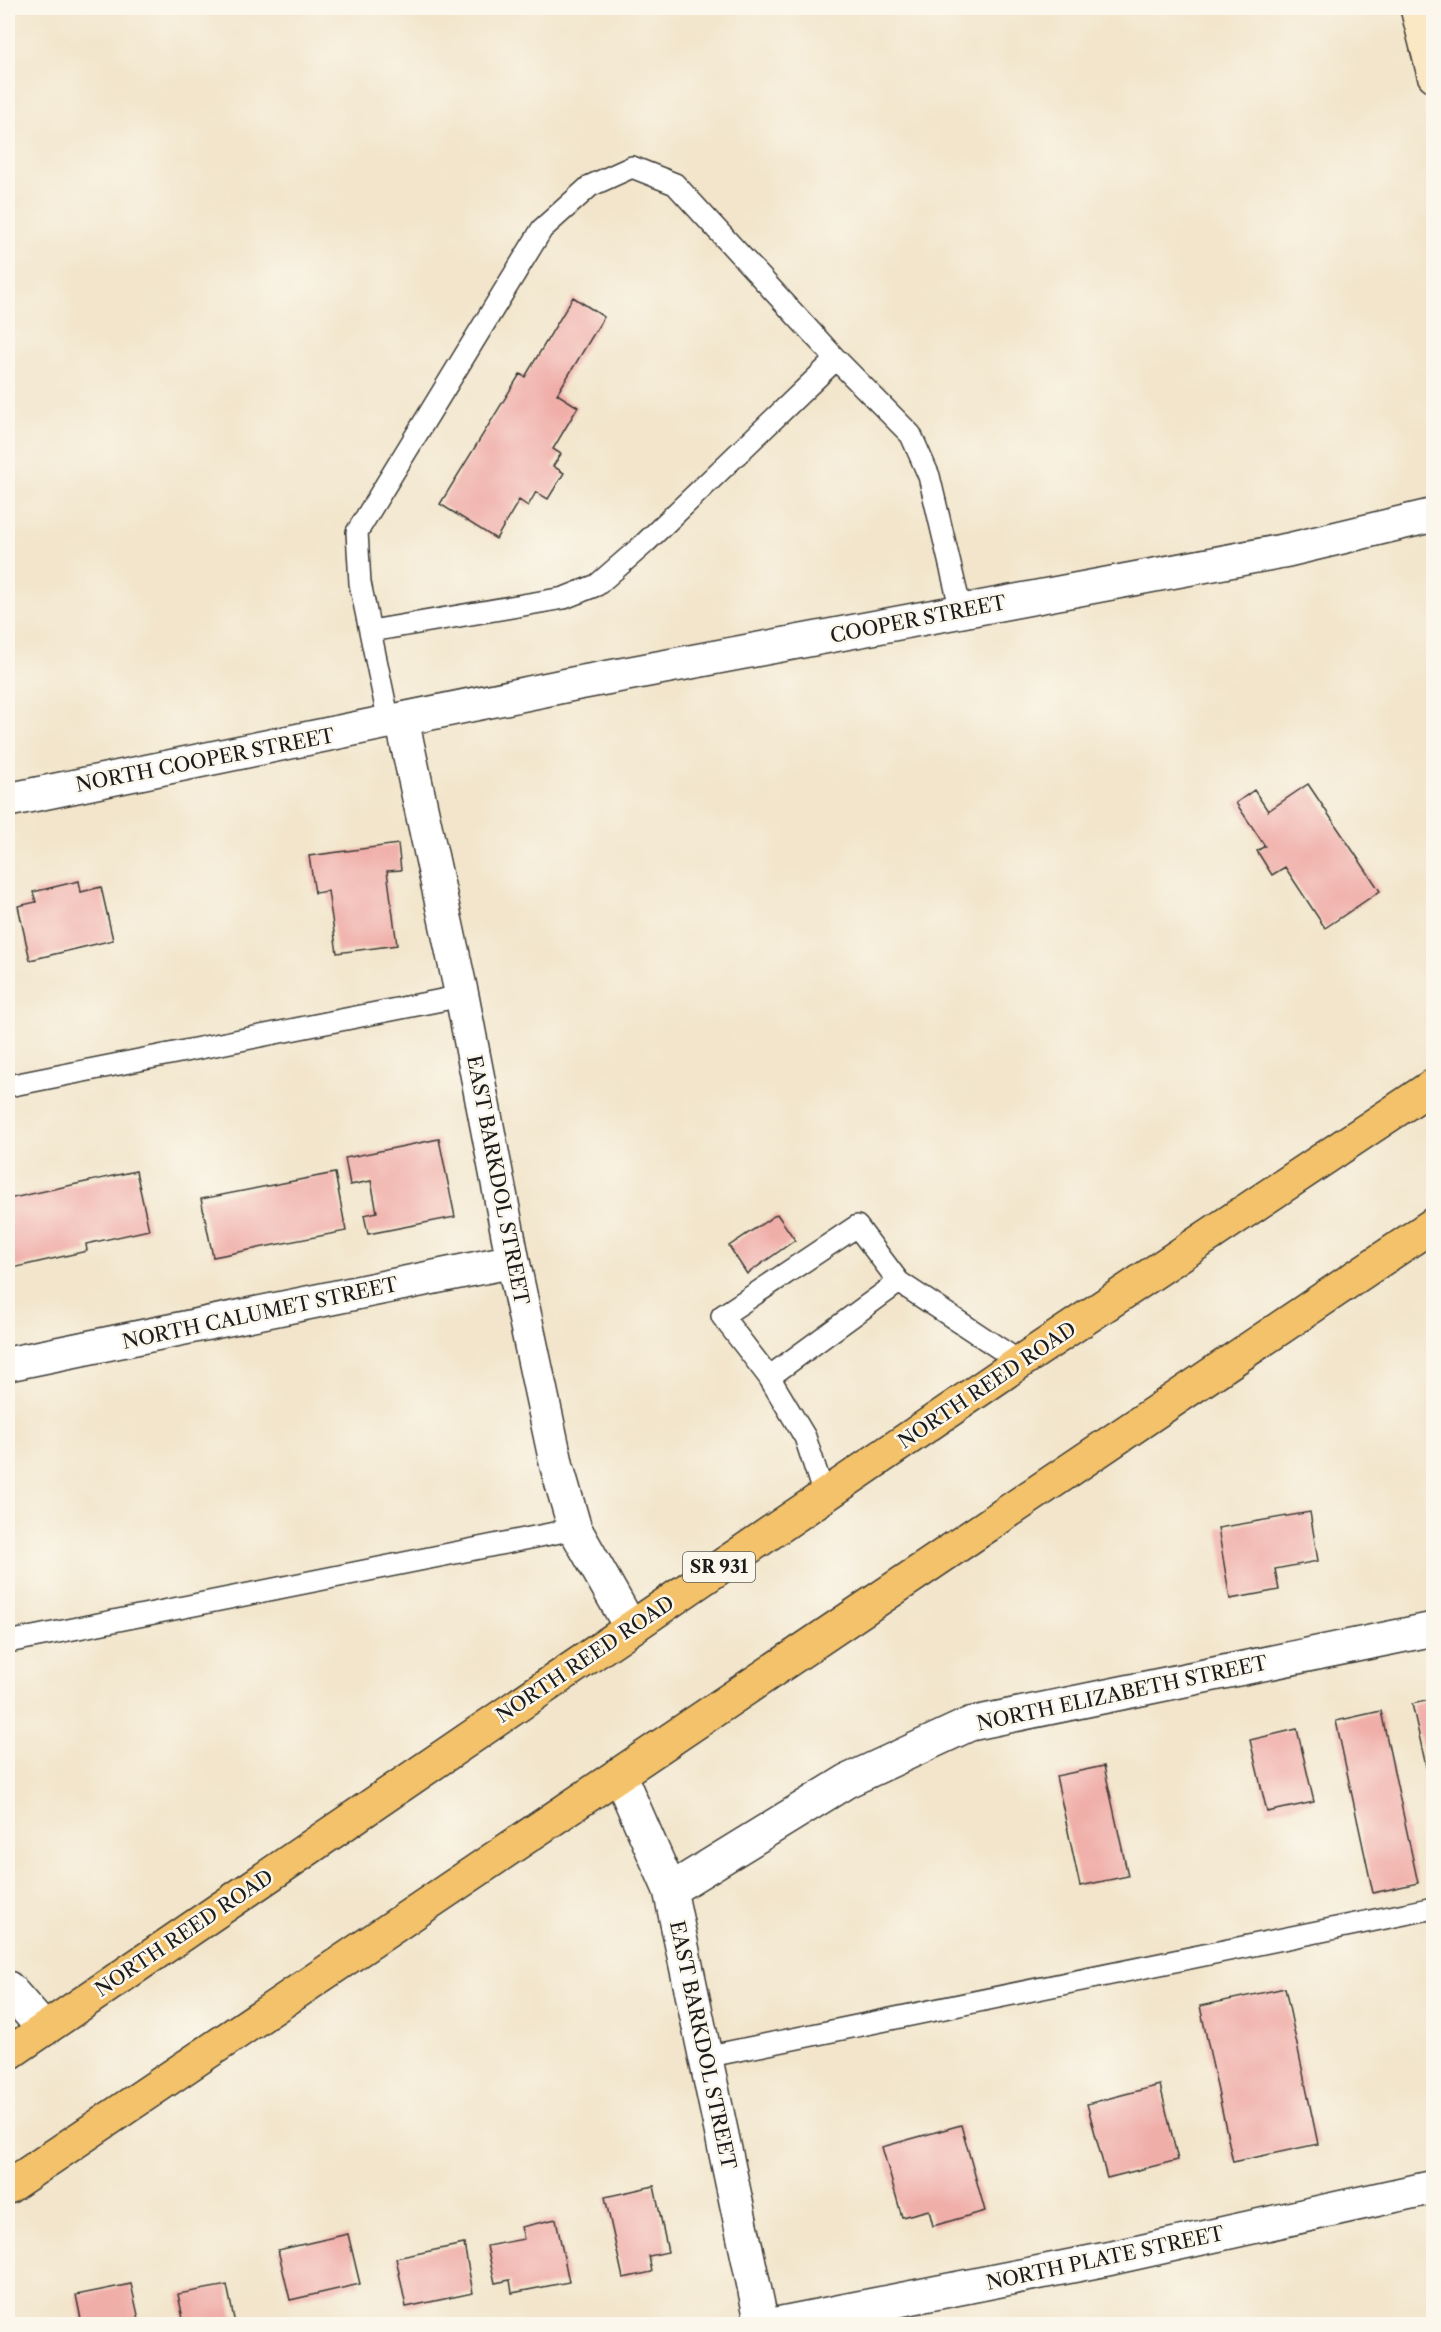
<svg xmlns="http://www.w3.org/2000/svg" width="1441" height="2332" font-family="'Libre Caslon Text',serif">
<rect width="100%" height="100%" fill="#fbf7ec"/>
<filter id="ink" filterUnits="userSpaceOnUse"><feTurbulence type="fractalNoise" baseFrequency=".0167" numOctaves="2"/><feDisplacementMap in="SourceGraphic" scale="12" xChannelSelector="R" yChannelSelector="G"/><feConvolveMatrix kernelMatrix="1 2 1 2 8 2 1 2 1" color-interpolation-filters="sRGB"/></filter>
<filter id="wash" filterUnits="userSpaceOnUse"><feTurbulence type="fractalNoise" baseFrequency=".008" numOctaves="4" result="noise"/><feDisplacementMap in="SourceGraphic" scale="24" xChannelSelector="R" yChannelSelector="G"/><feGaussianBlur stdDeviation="1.35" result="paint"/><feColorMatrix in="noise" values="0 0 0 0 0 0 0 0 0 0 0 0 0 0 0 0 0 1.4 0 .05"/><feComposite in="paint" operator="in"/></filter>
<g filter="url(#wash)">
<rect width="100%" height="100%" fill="#f2e5cb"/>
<g id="blocks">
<path fill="#f0aea9" d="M573 297 604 317 557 394 578 407 553 449 561 454 553 466 564 473 548 499 536 492 528 506 519 500 496 539 440 504 520 374 525 377Z
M1308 784 1380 891 1325 928 1285 867 1272 875 1257 851 1265 846 1236 803 1254 790 1268 811Z
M398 844 401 870 387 871 397 945 337 953 328 891 315 893 309 856Z
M79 881 81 892 101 887 113 940 30 960 18 906 36 902 33 892Z
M439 1139 455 1217 368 1234 364 1215 377 1212 371 1181 350 1185 345 1158Z
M136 1171 149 1230 86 1244 87 1251 8 1269V1199Z
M335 1173 346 1231 213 1257 201 1199Z
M777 1214 795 1240 747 1274 729 1246Z
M1310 1512 1318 1561 1275 1569 1279 1590 1230 1599 1218 1528Z
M1434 1699V1797H1433L1412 1704Z
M1381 1711 1418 1883 1373 1893 1336 1721Z
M1297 1729 1314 1802 1267 1812 1250 1740Z
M1104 1766 1128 1876 1080 1886 1056 1776Z
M1285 1988 1318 2144 1233 2162 1200 2006Z
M1160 2085 1178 2160 1107 2178 1087 2104Z
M961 2125 985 2211 933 2226 929 2210 902 2217 882 2147Z
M654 2186 668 2252 649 2256 652 2272 623 2278 605 2197Z
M556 2219 569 2282 512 2293 510 2280 495 2283 487 2246 524 2239 521 2227Z
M348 2234 360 2284 290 2300 278 2250Z
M464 2244 473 2293 406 2307 396 2258Z
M131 2284 140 2324H82L76 2295Z
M227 2285 235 2324H184L178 2294Z"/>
</g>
</g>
<g filter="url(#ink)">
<use href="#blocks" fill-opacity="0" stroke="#3c3a36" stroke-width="1.5"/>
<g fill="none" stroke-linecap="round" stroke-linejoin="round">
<g stroke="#3c3a36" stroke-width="24">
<path id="lane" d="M371 631 564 598 597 585 644 544 836 359
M389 722 360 583 357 532 542 229 590 186 632 167 675 184 836 359 911 435 929 476 961 611
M8 1086 462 996
M769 1377 899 1282
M824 1495 805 1437 769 1377 722 1316 857 1226 899 1282 1020 1362
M8 1642 575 1529
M705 2057 1434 1908"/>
</g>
<g stroke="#3c3a36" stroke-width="36">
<path id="street" d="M402 720 462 996 513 1261 557 1467 575 1529 631 1628
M8 800 573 684 1288 550 1434 515
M8 1364 513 1261
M619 1774 670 1890 762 2324
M670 1890 847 1781 970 1724 1434 1629
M8 1988 44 2029
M777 2324 1112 2258 1434 2187"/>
</g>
<g stroke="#3c3a36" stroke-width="36">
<path id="secondary" d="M1417 8 1434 75"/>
</g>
<g stroke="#3c3a36" stroke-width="36">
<path id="primary" d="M8 2054 1020 1362 1434 1085
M8 2187 1434 1224"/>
</g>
<use href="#lane" stroke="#fff" stroke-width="21"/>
<use href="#street" stroke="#fff" stroke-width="33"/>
<use href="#secondary" stroke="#fae7c3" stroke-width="33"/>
<use href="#primary" stroke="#f3c26a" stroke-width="33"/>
</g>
</g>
<g text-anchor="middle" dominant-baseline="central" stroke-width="5" stroke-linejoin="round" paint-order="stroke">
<rect fill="#fbf7ec" stroke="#5f5e5a" stroke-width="1.5" x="683" y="1552" width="72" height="30" rx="4.5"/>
<g font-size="18" font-weight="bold" fill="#1c1c1c">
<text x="719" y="1567">SR 931</text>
</g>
<g font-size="20" fill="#1c1c1c" stroke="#fbf7ec">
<text transform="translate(918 619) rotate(-11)">COOPER STREET</text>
<text transform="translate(205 760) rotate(-11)">NORTH COOPER STREET</text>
<text transform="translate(498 1180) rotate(79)">EAST BARKDOL STREET</text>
<text transform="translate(260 1313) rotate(-12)">NORTH CALUMET STREET</text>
<text transform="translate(987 1385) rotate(-34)">NORTH REED ROAD</text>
<text transform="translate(585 1659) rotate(-34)">NORTH REED ROAD</text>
<text transform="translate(1122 1693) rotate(-12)">NORTH ELIZABETH STREET</text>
<text transform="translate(184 1933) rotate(-34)">NORTH REED ROAD</text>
<text transform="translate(703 2045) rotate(78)">EAST BARKDOL STREET</text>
<text transform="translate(1105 2258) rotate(-12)">NORTH PLATE STREET</text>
</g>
</g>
<rect width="1441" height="2332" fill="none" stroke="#fbf7ec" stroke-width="30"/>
</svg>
